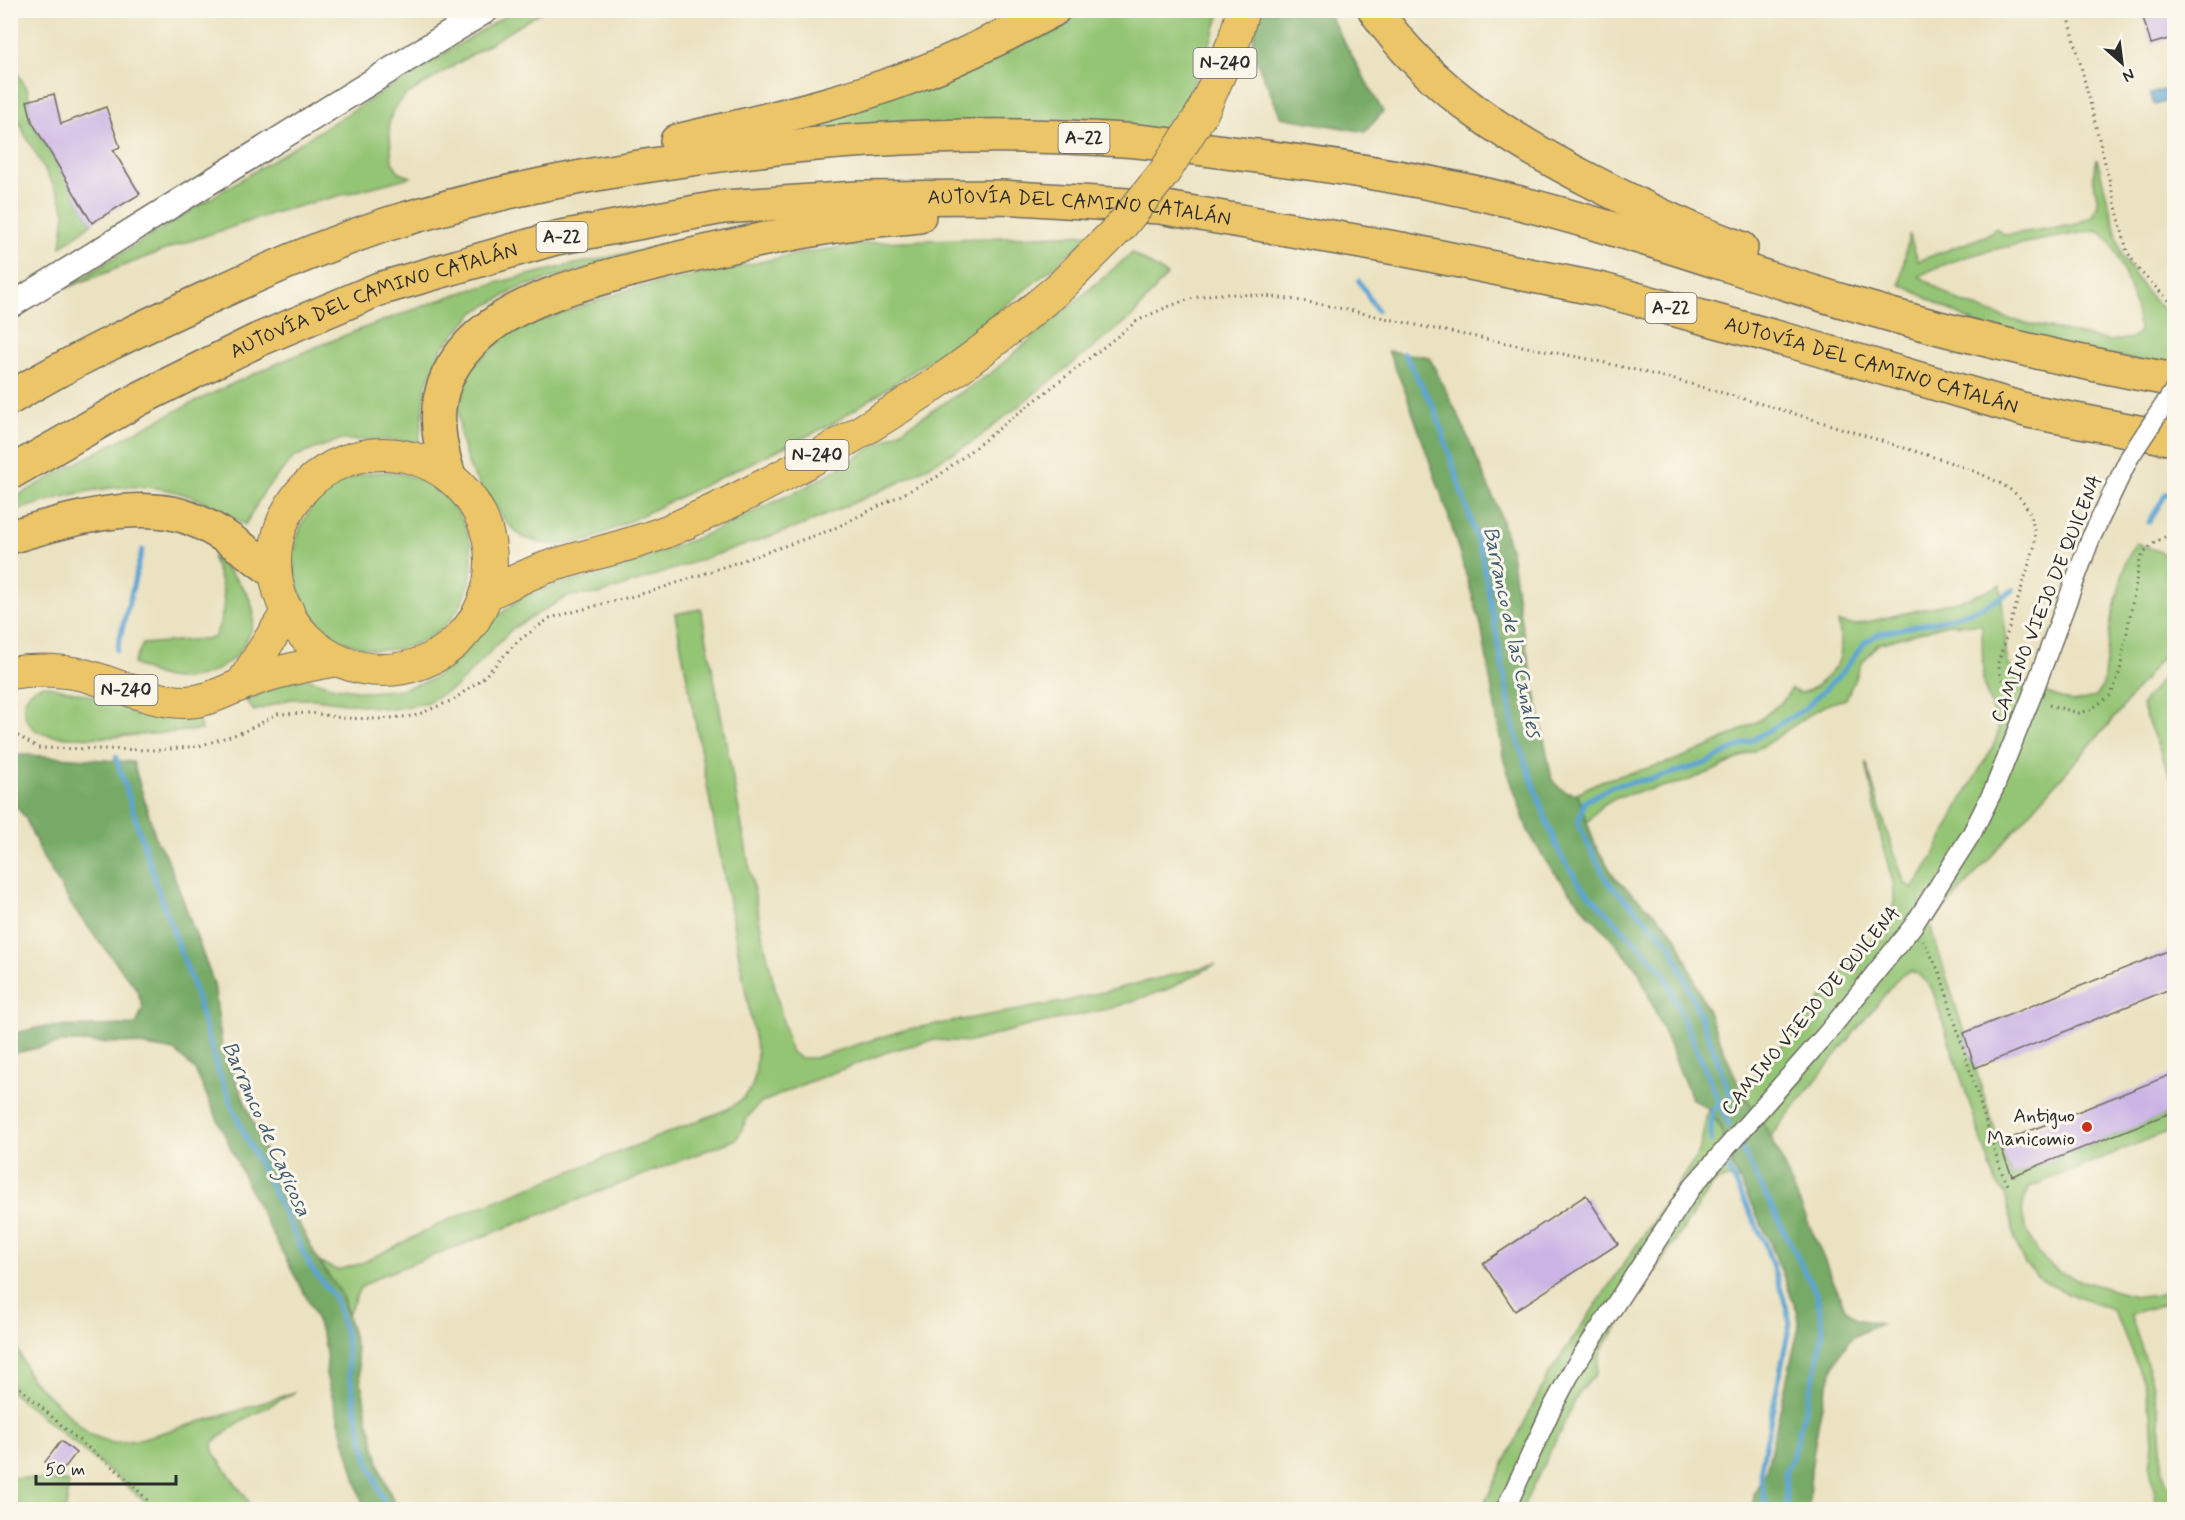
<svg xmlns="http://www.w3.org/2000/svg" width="2185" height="1520" font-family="Mynerve,sans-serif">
<rect width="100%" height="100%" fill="#fbf7ec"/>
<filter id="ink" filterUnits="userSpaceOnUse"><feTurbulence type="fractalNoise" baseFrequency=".0167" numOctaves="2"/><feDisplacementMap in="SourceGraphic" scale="12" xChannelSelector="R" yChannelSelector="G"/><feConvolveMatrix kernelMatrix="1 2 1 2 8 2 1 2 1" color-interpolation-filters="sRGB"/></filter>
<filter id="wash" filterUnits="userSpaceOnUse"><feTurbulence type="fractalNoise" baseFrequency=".008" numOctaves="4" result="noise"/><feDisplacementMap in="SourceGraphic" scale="24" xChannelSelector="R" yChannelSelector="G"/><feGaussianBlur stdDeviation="1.35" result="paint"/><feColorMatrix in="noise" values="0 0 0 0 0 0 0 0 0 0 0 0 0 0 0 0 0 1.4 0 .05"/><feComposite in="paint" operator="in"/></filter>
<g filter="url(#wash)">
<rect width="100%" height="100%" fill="#ebe2c1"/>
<path fill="#94c575" stroke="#607850" stroke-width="1.5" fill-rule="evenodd" d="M513 11H543L406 95 393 110 389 124 392 162 400 173 411 177 277 212 175 246 66 288Z
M1085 11H1221L1204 60 1171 131 743 138 1031 39Z
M10 62 27 89 30 100 27 101 32 122 92 223 61 247 65 213 60 197 25 135 11 101Z
M2097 159 2122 256 2146 292 2174 320V366L2002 337 1900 284 1909 234 1918 261 1985 236 1996 228 2005 235 2074 225 2093 216 2098 203 2093 176ZM2096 230C2098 231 2101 233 2104 235 2118 248 2139 312 2139 331L2133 338 2109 341 2012 320 1956 300 1919 276C1972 248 2037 242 2096 230Z
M1091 234 1056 265 967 336 834 423 588 541 561 545 541 543 522 537 506 522 471 472 461 440 458 407 471 368 511 331 631 289 807 252 878 242Z
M692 240 587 268 519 288 475 312 442 348 426 385 419 443 386 440H339L294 457 265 490 245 525C226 514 205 500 183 494 126 476 66 495 11 512L10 500C135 429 264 363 399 315 421 307 444 298 467 291 541 270 617 255 692 240Z
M1132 253 1167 275 1132 317 974 441 898 483 801 526 600 594 568 596 513 628 456 687 425 703 392 709 315 699H290L254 711 246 701 281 683 307 678 330 686 369 692 402 689 430 680 455 663 498 616 522 597 562 583 600 576 709 533 810 485 897 433 990 374Z
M294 561a89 89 0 1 1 178 0a89 89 0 1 1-178 0Z
M2136 543 2174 557V641L2116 716 1930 925 1999 1143 2012 1176 2174 1111V1129L2030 1187C2020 1207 2020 1214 2029 1235 2045 1273 2070 1277 2106 1288 2116 1291 2127 1295 2138 1296 2150 1298 2163 1294 2174 1290V1301L2130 1314C2146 1358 2160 1401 2162 1448 2162 1464 2160 1480 2174 1490V1509H2157L2150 1467 2153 1443 2151 1412 2143 1380 2120 1324 2112 1310 2065 1292 2041 1280 2025 1264 2016 1243 2005 1194 1995 1181 1932 989 1920 975 1910 971 1899 977 1771 1136 1742 1093 1887 920 1894 903V886L1883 846 1866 762 1889 838 1905 883 1913 889 1932 859 1962 799 1993 747 1999 730 1983 683 1982 625 1948 624 1878 644 1861 664 1846 699 1831 703 1817 710 1763 746 1713 771 1684 782 1616 797 1601 806 1586 824 1577 793 1601 781 1673 761 1710 746 1758 721 1783 701 1791 689C1793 690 1798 693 1800 693 1812 693 1835 671 1839 660 1843 649 1840 633 1838 622L1854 625 1966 599 2001 585 2007 662 2020 683 2072 702 2095 697 2103 685 2111 620 2126 561Z
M212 556C228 571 246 585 252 606 256 618 252 631 246 641 232 669 197 683 167 678 156 676 144 669 133 664L143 644 214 638C230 604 224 590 212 556Z
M701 609 762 933 790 1051 800 1058H814L904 1030 1063 1002 1216 964 1168 989 1112 1008 1031 1025 970 1042 934 1040 890 1051 801 1085 759 1104 748 1117 737 1139 380 1276 360 1288 348 1314 341 1293 319 1262 337 1270 360 1264 450 1219 728 1109C756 1092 755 1083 757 1052L675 614Z
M2174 663V785L2141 705Z
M44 685 135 706 163 715 199 719 201 730C158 733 114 739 71 737 64 736 55 737 48 735 20 730 13 692 44 685Z
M1708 1109C1725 1129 1728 1156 1740 1180L1727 1178 1714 1183 1601 1351 1596 1374 1579 1393 1522 1509 1481 1510 1547 1377 1699 1153Z
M11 1333 30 1378 89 1434 112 1443 136 1440 231 1413 295 1392C268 1407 236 1421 213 1443V1452L249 1502 250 1509 201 1510 178 1507 151 1509 143 1500 115 1476 11 1392Z
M10 1477 69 1482 66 1509H11Z"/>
<path fill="#7a6" stroke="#516a48" stroke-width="1.5" d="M1260 11H1327L1383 112 1365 132 1281 117 1251 48Z
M1388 351 1429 357 1461 421 1498 509 1511 552 1519 610 1552 780C1560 790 1565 793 1577 793L1595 845 1615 878 1666 924 1677 938 1742 1093 1771 1136 1845 1308 1857 1319 1881 1324C1869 1329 1854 1334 1846 1345 1821 1376 1809 1470 1809 1509L1754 1508V1494L1767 1467 1799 1326 1798 1313 1769 1240 1733 1167 1718 1121 1708 1109 1691 1098 1638 970 1606 932 1586 911 1547 863 1528 831 1504 761 1481 625 1446 508 1405 391Z
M11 754 133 762 157 842 167 857 214 984 222 1046 278 1183 319 1262 341 1293 355 1343 366 1411 382 1474 397 1509H364L326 1375 327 1360 324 1340 312 1308 254 1199 195 1070 175 1051 129 1043 64 1042 11 1054V1034L41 1027 136 1025 143 1007 136 988 74 909 43 858 25 817 11 800Z"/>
<path fill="#5da4d3" stroke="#44687f" stroke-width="1.5" d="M2174 87V99L2154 105 2150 94Z"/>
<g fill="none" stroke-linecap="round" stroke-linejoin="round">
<path stroke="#5da4d3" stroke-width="5" d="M1359 281 1377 310
M1404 353 1435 410 1481 552 1515 733 1548 825 1560 854 1581 886 1663 971 1729 1125
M2149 522 2166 494H2174
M117 650 142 550
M116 757 158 890 192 982 217 1068 240 1125 288 1221 311 1268 334 1297 340 1315 346 1337 348 1365 356 1411 368 1460 387 1510
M1711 1141 1712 1109 1731 1100 1716 1055 1671 945 1607 881 1578 824 1584 802 1613 786 1655 778 1704 764 1756 738 1803 710 1840 675 1865 642 1879 634C1924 623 1975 617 2013 590
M1742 1149 1817 1295 1823 1330 1817 1366 1791 1461 1785 1473 1787 1510
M1729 1170 1764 1241 1784 1299 1790 1323 1760 1473 1766 1510"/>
</g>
<g id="blocks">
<path fill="#cbb4e5" d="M2153 10H2175V37L2151 44 2142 14Z
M54 94 61 124 106 107 120 147 113 150 140 194 92 223 32 122 27 101Z
M2175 948V987L1975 1068 1964 1033Z
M2175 1073V1111L2012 1176 1999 1143Z
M1586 1195 1618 1244 1515 1311 1483 1263Z
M61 1441 76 1453 60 1474 45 1462Z"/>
</g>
</g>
<g filter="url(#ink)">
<use href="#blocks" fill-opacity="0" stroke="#6e6b60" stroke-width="1.5"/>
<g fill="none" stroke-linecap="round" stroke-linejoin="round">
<g stroke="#6e6b60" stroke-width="21">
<path id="minor" d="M1505 1510 1551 1410 1573 1369 1692 1187 1828 1032 1913 926 1972 833 1994 789 2031 698 2090 540 2129 458"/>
</g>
<g stroke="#6e6b60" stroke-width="27">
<path id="tertiary" d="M10 306 487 10"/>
</g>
<g stroke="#6e6b60" stroke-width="34">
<path id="trunk" d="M1202 113 1234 41 1243 10
M275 562a108 108 0 1 1 216 0a108 108 0 1 1-216 0Z
M487 594C506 586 525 575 545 568 588 554 633 546 675 528 767 487 860 436 944 378 985 350 1023 318 1061 286
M10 673C35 669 59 670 84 675 118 684 150 702 186 702 208 701 223 692 243 684 273 672 304 666 337 660
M241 685 288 611"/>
</g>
<g stroke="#6e6b60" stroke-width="36">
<g id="motorway">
<path d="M1375 10C1430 91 1514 142 1599 185 1645 209 1692 231 1741 248"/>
<path d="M677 141C757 122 838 105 916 75 963 57 1008 34 1053 10"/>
<path d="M10 398C75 359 143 327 211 296 269 269 328 244 388 224 485 194 585 174 685 160 830 138 977 130 1123 140 1168 143 1213 151 1257 156 1343 167 1428 180 1512 201 1625 229 1735 269 1846 302 1954 334 2064 360 2174 380"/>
<path id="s1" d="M10 473 141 398 258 340 379 289 556 238 723 207 857 198 1001 197 1160 207 1401 249 1603 290 1797 343 2029 411 2174 439"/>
<path d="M449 476C433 427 432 385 469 345 511 298 600 278 659 263 720 248 780 235 842 225 867 220 893 219 919 216"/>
<path d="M10 537C63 521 142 497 194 520 221 531 251 555 275 572"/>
</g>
</g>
<path stroke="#6e6b60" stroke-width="3" stroke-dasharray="1.5 4.5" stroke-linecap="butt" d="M2067 10 2127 251 2138 269 2174 306
M2049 705 2079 713 2090 710 2111 695 2120 671 2140 560C2148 545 2159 539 2174 533
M10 720 15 734 38 748 159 750 199 746 243 732 278 714 311 713 342 718 379 719 414 716 453 700 483 678 518 641 550 618 656 590 831 530 937 477 1137 321C1164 308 1193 294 1224 294 1294 294 1362 314 1430 328 1481 338 1532 348 1583 358 1686 380 1788 411 1888 443 1922 454 1998 473 2021 499 2032 512 2035 529 2035 545L1998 663 2001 678 2015 691
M1923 940 1940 973 2001 1171 2008 1185
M10 1382 19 1387 71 1434 124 1476 157 1510"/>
<use href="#minor" stroke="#fff" stroke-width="18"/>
<use href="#tertiary" stroke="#fff" stroke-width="24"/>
<use href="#trunk" stroke="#ecc569" stroke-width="32"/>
<use href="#motorway" stroke="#ecc569" stroke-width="33"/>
<g stroke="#6e6b60" stroke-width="21" stroke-linecap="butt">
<path id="minor-bridge" d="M2129 458 2174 390"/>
</g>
<g stroke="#6e6b60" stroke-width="34" stroke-linecap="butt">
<path id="trunk-bridge" d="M1061 286 1122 225 1164 173 1202 113"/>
</g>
<use href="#minor-bridge" stroke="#fff" stroke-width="18"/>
<use href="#trunk-bridge" stroke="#ecc569" stroke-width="32"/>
</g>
</g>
<circle fill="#c8321e" stroke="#fbf7ec" stroke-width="2" cx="2087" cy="1127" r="6"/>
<g text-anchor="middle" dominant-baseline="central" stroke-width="6" stroke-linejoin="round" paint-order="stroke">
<g fill="#fbf7ec" stroke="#696865" stroke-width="1.5">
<rect x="1193.5" y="48" width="63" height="30" rx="4.5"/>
<rect x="1058.5" y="123" width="51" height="30" rx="4.5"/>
<rect x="536.5" y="222" width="51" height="30" rx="4.5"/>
<rect x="1645.5" y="293" width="51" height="30" rx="4.5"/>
<rect x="785.5" y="440" width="63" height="30" rx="4.5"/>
<rect x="94.5" y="675" width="63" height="30" rx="4.5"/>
</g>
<g font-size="18" font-weight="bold" fill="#2b2b2b">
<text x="1225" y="63">N-240</text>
<text x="1084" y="138">A-22</text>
<text x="562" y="237">A-22</text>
<text x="1671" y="308">A-22</text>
<text x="817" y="455">N-240</text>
<text x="126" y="690">N-240</text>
</g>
<g font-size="20" fill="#2b2b2b" stroke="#fbf7ec">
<text stroke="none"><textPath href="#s1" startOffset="1124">AUTOVÍA DEL CAMINO CATALÁN</textPath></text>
<text stroke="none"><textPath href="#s1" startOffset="404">AUTOVÍA DEL CAMINO CATALÁN</textPath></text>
<text stroke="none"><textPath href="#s1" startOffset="1934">AUTOVÍA DEL CAMINO CATALÁN</textPath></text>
<text transform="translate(2047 599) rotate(-68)">CAMINO VIEJO DE QUICENA</text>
<text transform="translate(1811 1011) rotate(-50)">CAMINO VIEJO DE QUICENA</text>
</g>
<g font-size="20" fill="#2b2b2b" stroke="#fbf7ec" text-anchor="end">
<text x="2075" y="1116">Antiguo<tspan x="2075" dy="23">Manicomio</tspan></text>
</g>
<g font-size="21" font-style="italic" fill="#3f5b6e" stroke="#fbf7ec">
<text transform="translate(1512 632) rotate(78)">Barranco de las Canales</text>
<text transform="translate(266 1129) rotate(66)">Barranco de Cagicosa</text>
</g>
</g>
<rect width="2185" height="1520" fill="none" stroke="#fbf7ec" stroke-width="36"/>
<g transform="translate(2122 63) rotate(152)" stroke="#fbf7ec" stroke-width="4.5" paint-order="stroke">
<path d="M0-4.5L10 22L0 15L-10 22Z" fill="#2b2b2b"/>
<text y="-9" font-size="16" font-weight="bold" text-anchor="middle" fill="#2b2b2b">N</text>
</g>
<path d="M36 1475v9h140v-9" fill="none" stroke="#2b2b2b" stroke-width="3"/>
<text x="45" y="1475" font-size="18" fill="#2b2b2b" stroke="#fbf7ec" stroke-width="4.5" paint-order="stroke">50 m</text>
</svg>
